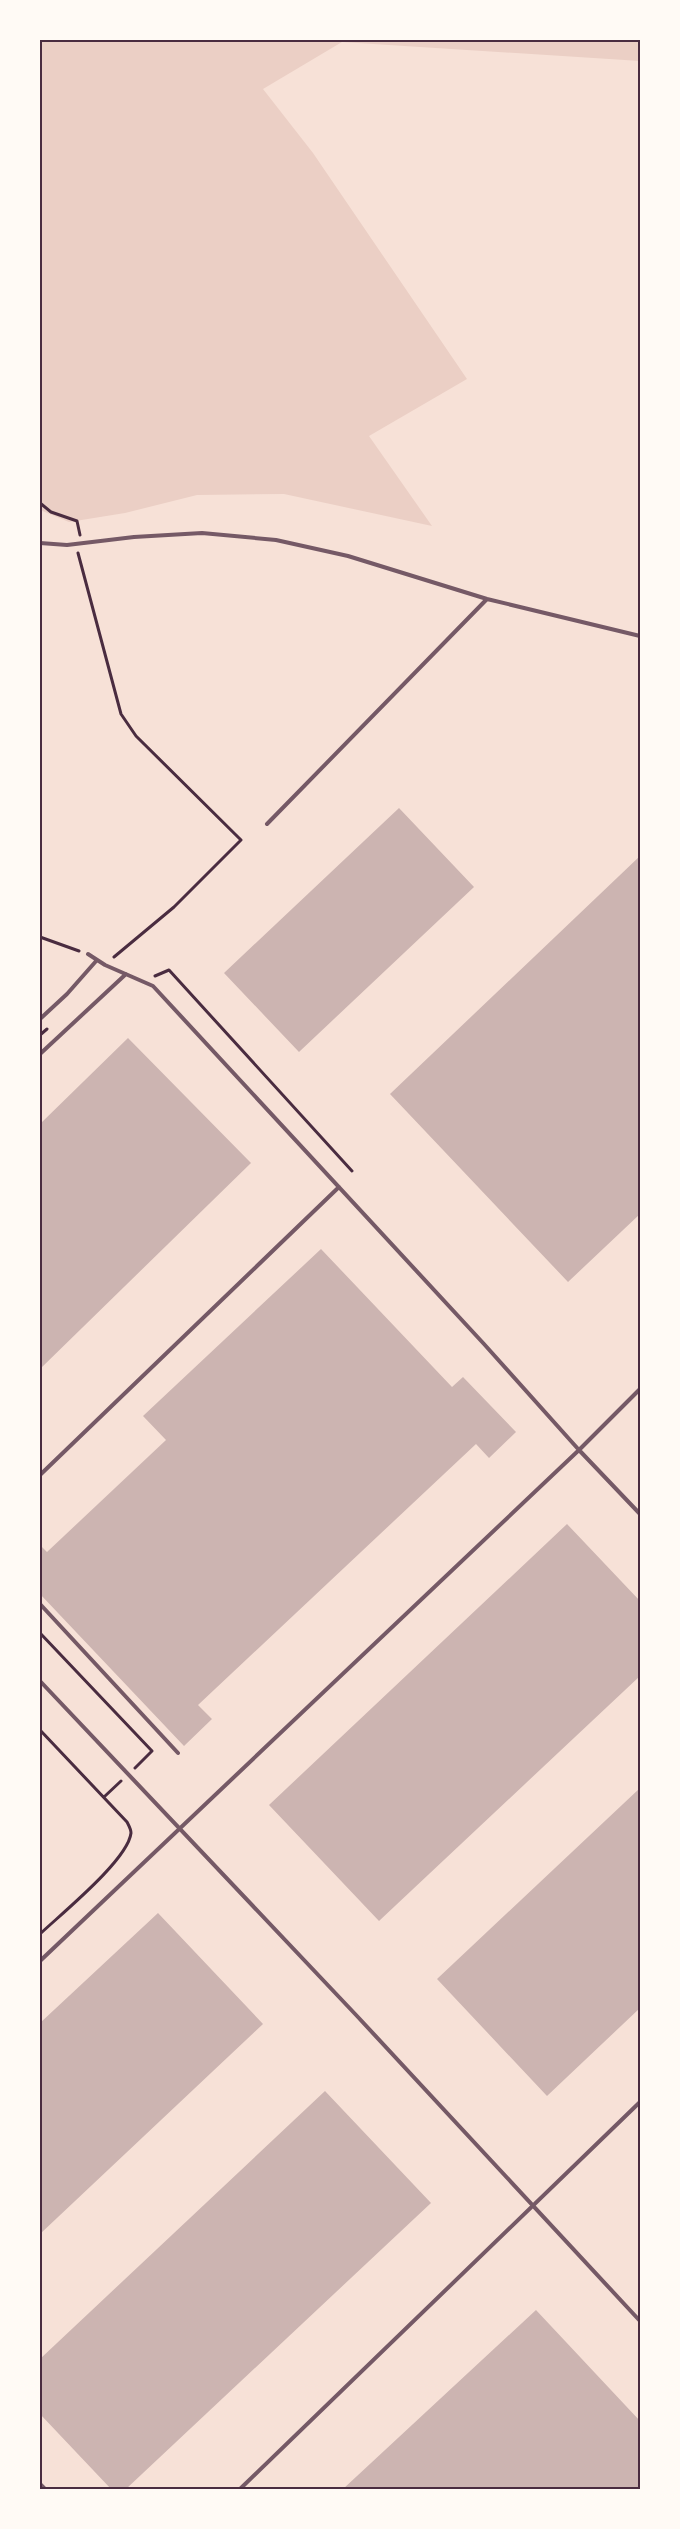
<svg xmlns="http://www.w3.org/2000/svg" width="680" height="2529" font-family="Mulish,sans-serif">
<rect width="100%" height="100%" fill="#f7e1d7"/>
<path fill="#ebcfc5" d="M40 40H640V61L342 42 263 89 313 153 467 379 369 436 432 526 284 494 197 495 125 513 69 522 40 510Z"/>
<path fill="#ccb4b1" d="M399 808 474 887 299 1052 224 973Z
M640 856V1214L568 1282 390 1094Z
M128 1038 251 1163 40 1369V1124Z
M321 1249 452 1387 463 1377 516 1432 489 1458 476 1444 198 1705 212 1719 184 1746 40 1594V1545L47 1552 166 1440 143 1416Z
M567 1524 640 1601V1676L379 1921 269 1805Z
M640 1788V2008L547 2096 437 1979Z
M158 1913 263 2024 40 2234V2023Z
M325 2091 431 2203 126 2489H111L40 2414V2359Z
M536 2310 640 2421V2487L638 2489H343Z"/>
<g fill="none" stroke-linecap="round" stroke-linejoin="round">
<path stroke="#4a2c40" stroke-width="3" d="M40 503 51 512 77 521 80 535
M78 553 121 714 136 736 241 840 174 907 114 957
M40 937 79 951
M155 976 169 970 352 1171
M40 1035 47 1029
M40 1633 152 1751 135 1768
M40 1730 127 1822C129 1826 131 1829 131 1833 128 1860 61 1914 40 1934
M104 1797 121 1781"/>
<path stroke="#755966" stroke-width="4" d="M40 543 67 545 134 537 202 533 276 540 348 556 487 599 640 636
M267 824 487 599
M88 954 105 965 153 986 484 1344 579 1450 640 1514
M40 1019 67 994 97 960
M40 1054 126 974
M40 1475 339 1187
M40 1604 178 1753
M40 1681 357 2016 640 2321
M40 1961 579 1450 640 1389
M40 2484 45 2489
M240 2489 640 2102"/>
</g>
<rect width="680" height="2529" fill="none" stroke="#fffaf5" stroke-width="82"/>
<rect x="41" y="41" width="598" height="2447" fill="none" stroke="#4a2c40" stroke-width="2"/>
</svg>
